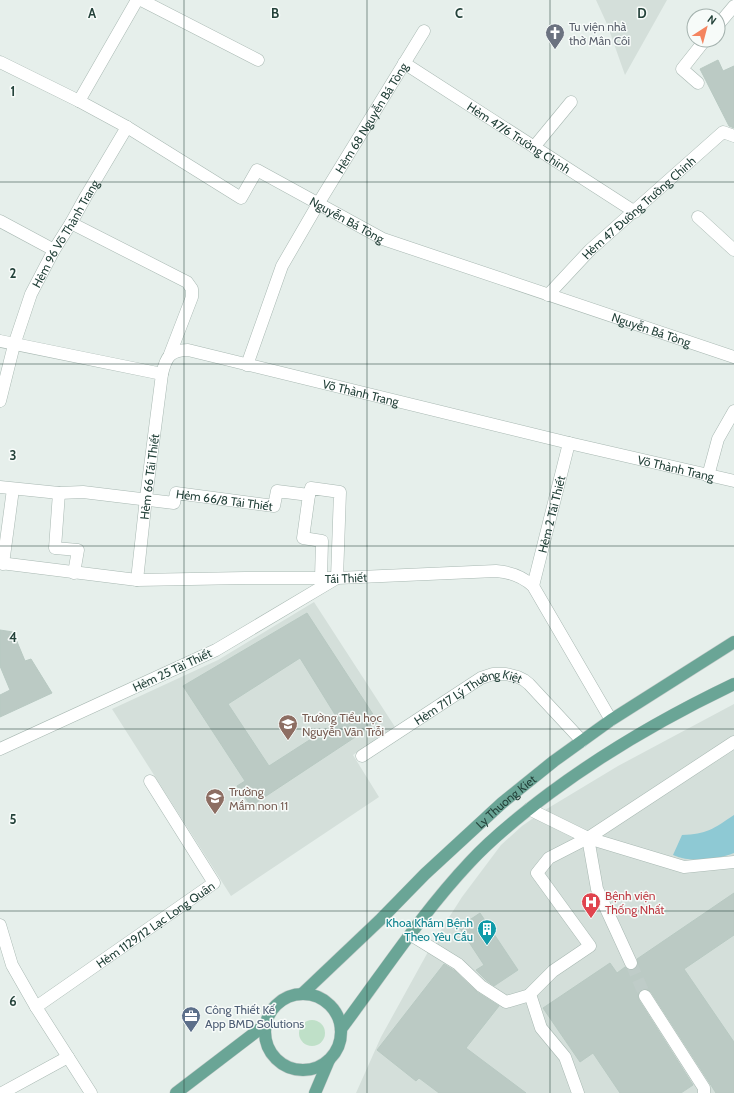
<svg xmlns="http://www.w3.org/2000/svg" width="734" height="1093" font-family="Cabin,sans-serif">
<rect width="100%" height="100%" fill="#e6efeb"/>
<path fill="#d4dfda" d="M596 0H667L625 75 607 24Z
M314 602 395 727 353 755 379 797 231 896 112 709 218 660Z
M734 704V1093H356L381 1037 434 941 462 897 501 845 522 826 545 810 618 766Z"/>
<path fill="#bfe0c8" d="M299 1033a13 13 0 1 1 26 0a13 13 0 1 1-26 0Z"/>
<path fill="#8ec9d4" d="M734 815V853C716 860 691 863 673 855L682 835C707 834 713 829 734 815Z"/>
<path fill="#bbcac4" stroke="#b8c9c2" fill-rule="evenodd" d="M718 60 723 71 734 66V128L729 126 700 69Z
M307 613 378 722 251 806 237 786 245 781 183 686ZM300 658 339 721 269 766 228 704Z
M0 630 13 632 25 661 31 659 52 693 0 717V695L10 690 0 666Z
M734 893V935L684 969 734 1042V1093H716L651 992 645 989 639 992 638 996 639 1000 693 1085 681 1093H620L593 1053 580 1062 543 1008 610 963 617 973 625 967 630 970H634L638 964 637 959Z
M480 913 518 970 494 986 486 980 476 970 484 965 459 927Z
M444 964 455 971 477 992 499 1006 466 1048 526 1093H439L419 1078 416 1081 377 1050Z"/>
<g fill="none" stroke-linecap="round" stroke-linejoin="round">
<path stroke="#bfccc8" stroke-width="12" stroke-dasharray="12 6" stroke-linecap="butt" d="M631 963 645 996"/>
<g stroke="#a8b8b2" stroke-width="13">
<g id="minor">
<path d="M141 0 258 60"/>
<path d="M718 25 734 6"/>
<path id="s1" d="M0 62 79 101 127 127 241 198 257 170 383 239 734 357"/>
<path id="s2" d="M404 63 635 212"/>
<path d="M698 83 682 69 705 40"/>
<path d="M79 101 137 0"/>
<path d="M534 147 571 102"/>
<path d="M698 217 734 250"/>
<path d="M0 221 54 250"/>
<path d="M71 223 187 282 192 289V297L170 354"/>
<path id="s3" d="M548 295 590 250 723 132 734 136"/>
<path id="s4" d="M0 341 162 374C166 357 170 350 188 350L569 443 734 481"/>
<path id="s5" d="M247 365 282 266 318 204 424 31"/>
<path id="s6" d="M0 401 14 345 31 294 54 250 71 223 86 196 127 127"/>
<path d="M708 476 718 439 734 411"/>
<path id="s7" d="M0 487 59 493 83 492 174 503 176 493 274 506 277 491 309 495 311 488 340 492 337 578 216 650 0 749"/>
<path d="M59 493 55 548 78 550 74 573"/>
<path d="M309 495 303 538 322 541 321 578"/>
<path id="s8" d="M0 563 137 580 245 578H337L496 571C511 572 522 576 533 586L611 720"/>
<path d="M3 564 13 489"/>
<path id="s9" d="M137 580 146 498 162 374"/>
<path id="s10" d="M533 586 569 443"/>
<path id="s11" d="M362 756 481 678 493 674H506L518 677 524 680 529 684 582 741"/>
<path d="M529 809 588 838 684 867 734 862"/>
<path d="M588 838 597 889 631 963"/>
<path d="M0 925 12 965 36 1007 91 1093"/>
<path d="M411 935 458 964 481 986 506 1002 530 995"/>
<path d="M645 996 704 1088V1093"/>
<path id="s12" d="M36 1007 214 883 150 781"/>
<path d="M2 1093 68 1057"/>
<path d="M578 1093 565 1057 541 1028 530 994 553 971 590 946 537 873 549 858 588 838 734 742"/>
</g>
</g>
<g stroke="#c2cac8" stroke-width="13">
<g id="major">
<path id="s13" d="M303 993 381 919 425 874 502 803 554 761 611 720 734 642"/>
<circle cx="303" cy="1032" r="38"/>
<path d="M341 1029C383 973 422 913 470 862 494 836 522 814 550 793 608 750 669 715 734 684"/>
<path d="M176 1093 265 1025"/>
<path d="M315 1093 329 1060"/>
</g>
</g>
<use href="#minor" stroke="#fff" stroke-width="12"/>
<use href="#major" stroke="#6aa596" stroke-width="12"/>
</g>
<path fill="none" stroke="#24423a" stroke-width="1" stroke-opacity="0.55" d="M184 0V1093M367 0V1093M550 0V1093M0 182H734M0 364H734M0 546H734M0 729H734M0 911H734"/>
<defs>
<g id="church-pin" transform="scale(1)"><path d="M0 17L-7.5 6A9.5 9.5 0 1 1 7.5 6Z" fill="#6b7280" stroke="#f7fbf9"/><path d="M-1.2-6h2.4v3.5h3.3v2.4h-3.3V6h-2.4V-.1h-3.3v-2.4h3.3Z" fill="#fff"/></g>
<g id="school-pin" transform="scale(1)"><path d="M0 17L-7.5 6A9.5 9.5 0 1 1 7.5 6Z" fill="#8d6e63" stroke="#f7fbf9"/><path d="M0-5L7-2L0 1L-7-2ZM-4 1L0 2.5L4 1V4Q0 6-4 4Z" fill="#fff"/></g>
<g id="hospital-pin" transform="scale(1)"><path d="M0 17L-7.5 6A9.5 9.5 0 1 1 7.5 6Z" fill="#e0444e" stroke="#f7fbf9"/><path d="M-5-5h3v3.5h4V-5h3V5h-3V1.5h-4V5h-3Z" fill="#fff"/></g>
<g id="building-pin" transform="scale(1)"><path d="M0 17L-7.5 6A9.5 9.5 0 1 1 7.5 6Z" fill="#0f9aa8" stroke="#f7fbf9"/><path d="M-4-6H4V6H1V3H-1V6H-4ZM-2.5-4.3h1.7v1.8h-1.7ZM.8-4.3h1.7v1.8H.8ZM-2.5-1h1.7V.8h-1.7ZM.8-1h1.7V.8H.8Z" fill="#fff"/></g>
<g id="office-pin" transform="scale(1)"><path d="M0 17L-7.5 6A9.5 9.5 0 1 1 7.5 6Z" fill="#5c6f8a" stroke="#f7fbf9"/><path d="M-6-3h4V-5.5h4V-3h4V5H-6ZM-1-4.5V-3h2v-1.5ZM-6 0V1H6V0Z" fill="#fff"/></g>
</defs>
<g fill-rule="evenodd">
<use href="#church-pin" x="555" y="33"/>
<use href="#school-pin" x="288" y="724"/>
<use href="#school-pin" x="215" y="798"/>
<use href="#hospital-pin" x="591" y="902"/>
<use href="#building-pin" x="487" y="929"/>
<use href="#office-pin" x="191" y="1016"/>
</g>
<g text-anchor="middle" dominant-baseline="central" stroke-width="3" stroke-linejoin="round" paint-order="stroke">
<g font-size="12" fill="#5b616d" stroke="#f7fbf9" text-anchor="start">
<text x="569" y="26">Tu viện nhà<tspan x="569" dy="14">thờ Mân Côi</tspan></text>
</g>
<g font-size="12" fill="#24423a" stroke="#f7fbf9">
<text stroke="none"><textPath href="#s5" startOffset="278">Hẻm 68 Nguyễn Bá Tòng</textPath></text>
<text stroke="none"><textPath href="#s2" startOffset="137">Hẻm 47/6 Trường Chinh</textPath></text>
<text stroke="none"><textPath href="#s3" startOffset="126">Hẻm 47 Đường Trường Chinh</textPath></text>
<text stroke="none"><textPath href="#s1" startOffset="412">Nguyễn Bá Tòng</textPath></text>
<text stroke="none"><textPath href="#s6" startOffset="181">Hẻm 96 Võ Thành Trang</textPath></text>
<text stroke="none"><textPath href="#s1" startOffset="736">Nguyễn Bá Tòng</textPath></text>
<text stroke="none"><textPath href="#s4" startOffset="383">Võ Thành Trang</textPath></text>
<text stroke="none"><textPath href="#s4" startOffset="707">Võ Thành Trang</textPath></text>
<text stroke="none"><textPath href="#s9" startOffset="104">Hẻm 66 Tái Thiết</textPath></text>
<text stroke="none"><textPath href="#s7" startOffset="234">Hẻm 66/8 Tái Thiết</textPath></text>
<text stroke="none"><textPath href="#s10" startOffset="74">Hẻm 2 Tái Thiết</textPath></text>
<text stroke="none"><textPath href="#s8" startOffset="347">Tái Thiết</textPath></text>
<text transform="translate(172 670) rotate(-25)">Hẻm 25 Tài Thiết</text>
<text stroke="none"><textPath href="#s11" startOffset="124">Hẻm 717 Lý Thường Kiệt</textPath></text>
<text stroke="none"><textPath href="#s13" startOffset="279">Ly Thuong Kiet</textPath></text>
<text stroke="none"><textPath href="#s12" startOffset="145">Hẻm 1129/12 Lạc Long Quân</textPath></text>
</g>
<g font-size="12" fill="#785e54" stroke="#f7fbf9" text-anchor="start">
<text x="302" y="717">Trường Tiểu học<tspan x="302" dy="14">Nguyễn Văn Trỗi</tspan></text>
<text x="229" y="791">Trường<tspan x="229" dy="14">Mầm non 11</tspan></text>
</g>
<g font-size="12" fill="#be3a42" stroke="#f7fbf9" text-anchor="start">
<text x="605" y="895">Bệnh viện<tspan x="605" dy="14">Thống Nhất</tspan></text>
</g>
<g font-size="12" fill="#0d838f" stroke="#f7fbf9" text-anchor="end">
<text x="473" y="922">Khoa Khám Bệnh<tspan x="473" dy="14">Theo Yêu Cầu</tspan></text>
</g>
<g font-size="12" fill="#4e5e75" stroke="#f7fbf9" text-anchor="start">
<text x="205" y="1009">Công Thiết Kế<tspan x="205" dy="14">App BMD Solutions</tspan></text>
</g>
</g>
<g font-size="13" text-anchor="middle" font-weight="bold" fill="#24423a" stroke="#f7fbf9" stroke-width="3" stroke-linejoin="round" paint-order="stroke">
<text x="92" y="18">A</text>
<text x="275" y="18">B</text>
<text x="459" y="18">C</text>
<text x="642" y="18">D</text>
<text x="13" y="96">1</text>
<text x="13" y="278">2</text>
<text x="13" y="460">3</text>
<text x="13" y="642">4</text>
<text x="13" y="824">5</text>
<text x="13" y="1006">6</text>
</g>
<g transform="translate(706 28) rotate(36)"><circle r="19" fill="#f7fbf9" stroke="#a3b1ad"/>
<path d="M0-3L7 15L0 10L-7 15Z" fill="#f4845f"/>
<text y="-6" font-size="11" font-weight="bold" text-anchor="middle" fill="#24423a">N</text>
</g>
</svg>
